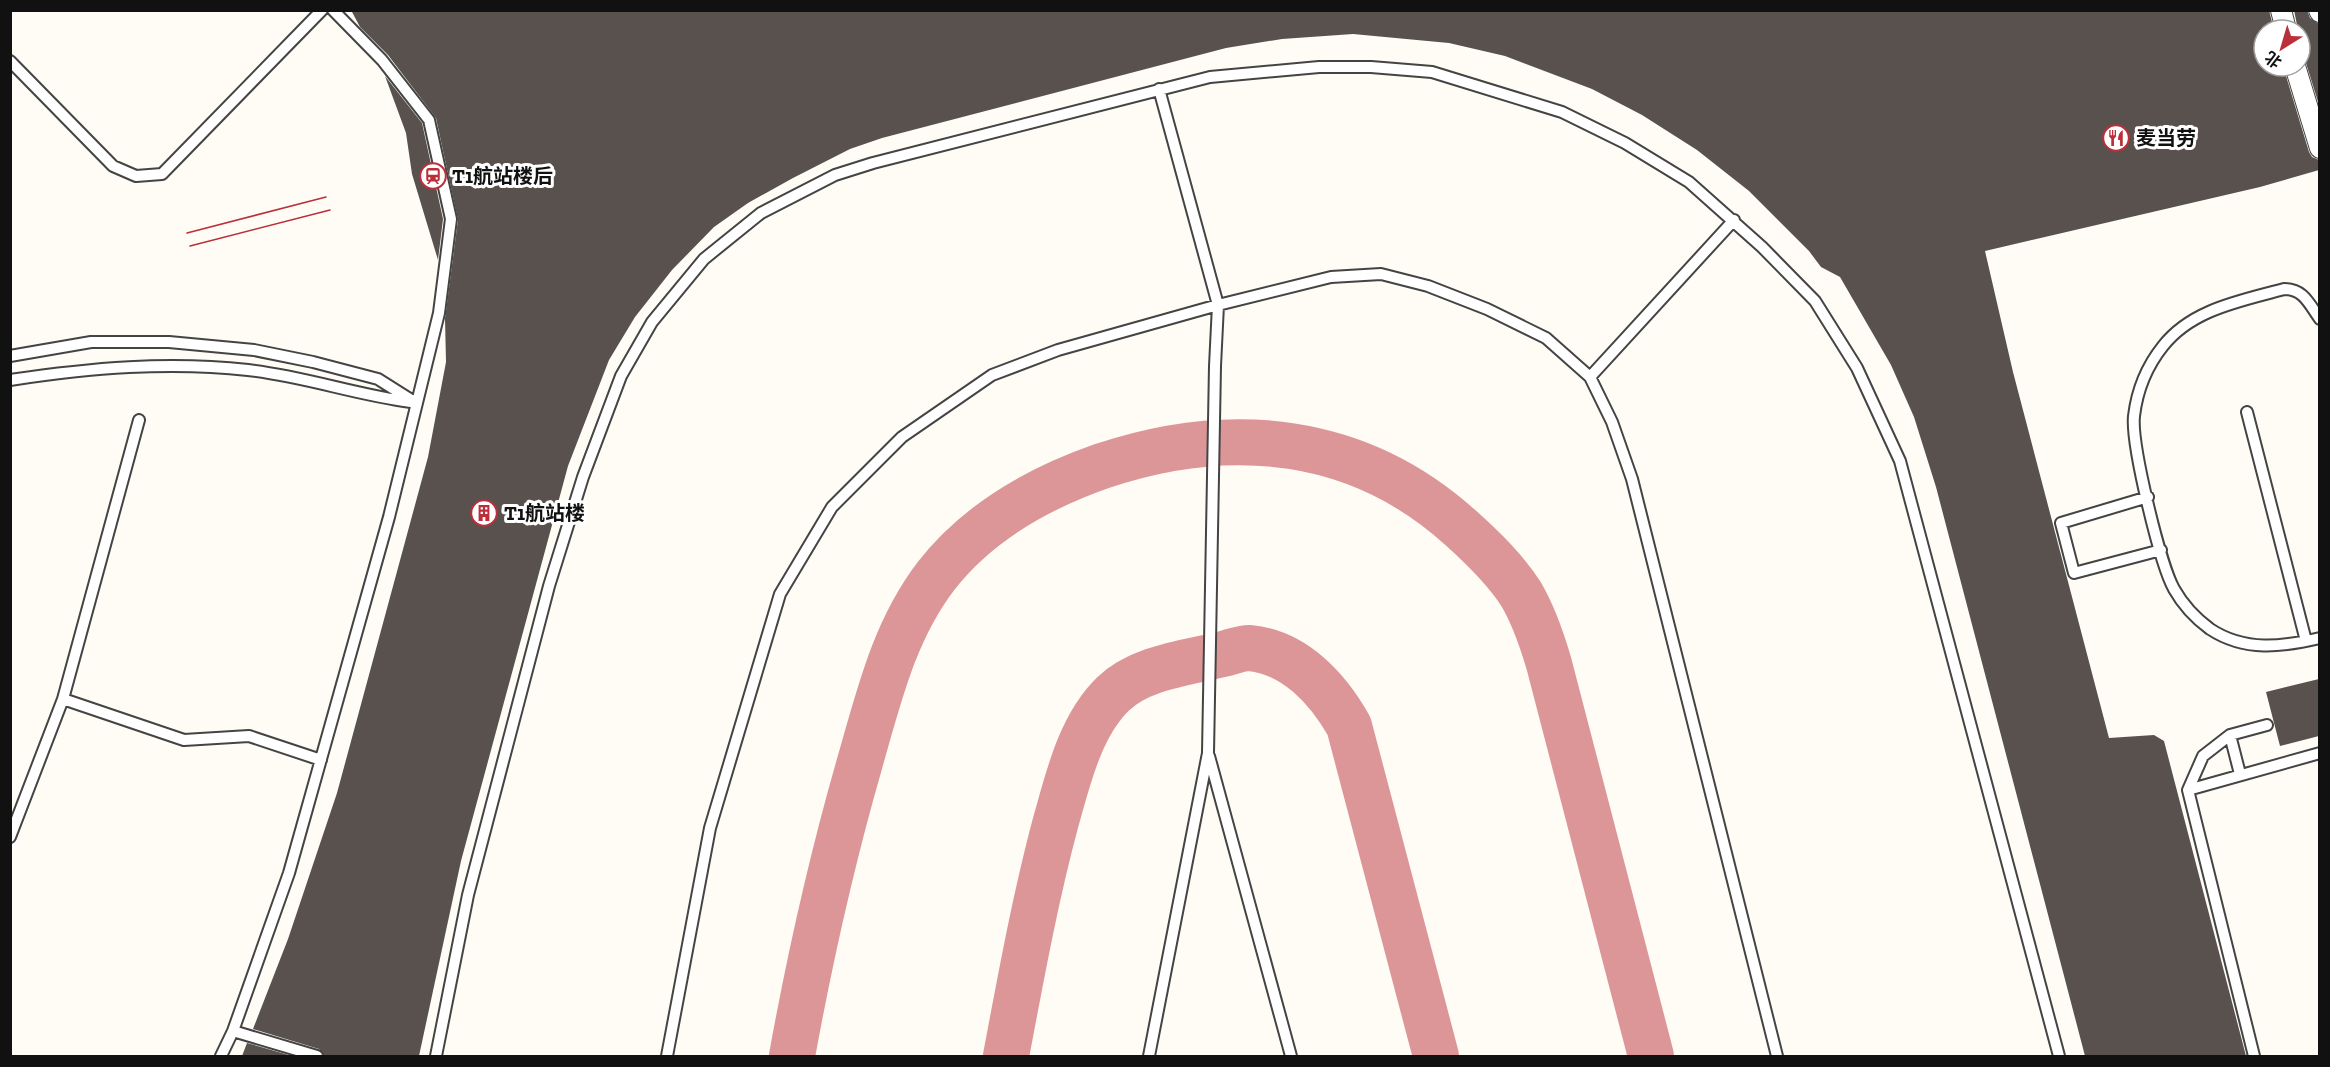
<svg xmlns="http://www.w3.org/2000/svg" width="2330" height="1067" font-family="'Zilla Slab','Noto Sans SC',serif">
<rect width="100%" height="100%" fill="#fefcf5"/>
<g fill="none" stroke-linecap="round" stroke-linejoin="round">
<path stroke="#dc9698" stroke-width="46" d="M792 1056C810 957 832 859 860 762 879 696 894 631 936 576 978 522 1039 488 1102 466 1230 423 1359 435 1462 529 1483 548 1505 569 1521 594 1534 616 1542 640 1549 664L1651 1056
M1006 1056C1021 977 1035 899 1056 821 1068 779 1080 726 1113 694 1141 667 1187 663 1223 654 1231 652 1241 648 1249 648 1295 652 1328 689 1349 726L1436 1056"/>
</g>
<path fill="#59514d" d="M351 10H2269L2274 30H2264V66H2283L2309 152 2312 157 2319 160V170L2260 187 1985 251 2013 372 2109 738 2154 735 2164 741 2246 1056H2085L1936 487 1914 417 1891 365 1840 277 1821 267 1809 251 1749 191 1697 150 1642 115 1592 89 1505 56 1449 43 1353 34 1282 39 1226 48 882 138 850 149 793 178 748 203 714 227 672 270 635 317 609 360 568 466 461 861 419 1056H324L319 1049 253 1029 288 939 337 793 428 457 446 362 445 319 458 220 436 118 388 55 360 27Z
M2294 10H2307L2310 18 2319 24V105L2306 63 2300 55V30H2298Z
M385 76 422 123 443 219 438 260 412 174 406 133Z
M2319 679V736L2280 746 2266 692Z
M247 1043 292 1056H242Z"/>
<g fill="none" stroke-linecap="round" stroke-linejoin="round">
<g stroke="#444" stroke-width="14">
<path id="lane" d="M10 61 113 166 136 176 162 174 322 10
M2320 319C2309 304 2304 289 2284 289 2241 301 2192 309 2163 346 2147 366 2137 391 2134 416 2131 444 2160 564 2174 589 2183 605 2195 618 2210 629 2245 652 2282 647 2320 638
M10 356 91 342H169L254 350 313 362 378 379 416 403
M1590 377 1734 220
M10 380C90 368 168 361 248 370 304 376 356 395 411 402
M2247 412 2306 641
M2148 497 2061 523 2074 573 2161 550
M63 699 139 420
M1209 756 1291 1056
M2240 774 2230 735 2267 725
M2188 790 2203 756 2230 735
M10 837 63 699 184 740 249 736 321 760
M233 1031 317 1056
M221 1056 233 1031 289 873 389 517 439 313 451 219 429 120 382 60 333 10
M436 1056 468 895 549 586 583 477 621 376 652 322 704 259 761 213 835 175 873 163 1210 77 1319 67H1371L1432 72 1562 112 1625 143 1689 182 1762 247 1815 301 1857 368 1900 461 2059 1056
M667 1056 710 828 780 594 832 507 902 437 992 375 1058 350 1218 305 1331 277 1381 274 1428 286 1487 309 1546 338 1590 377 1612 422 1632 479 1777 1056
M1149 1056 1208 753 1215 366 1218 305 1159 89
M2254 1056 2188 790 2320 753"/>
</g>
<g stroke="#444" stroke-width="22">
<path id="street" d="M2281 10 2286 30
M2319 10 2320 12
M2295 66 2320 148"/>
</g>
<use href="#lane" stroke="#fff" stroke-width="10"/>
<use href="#street" stroke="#fff" stroke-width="20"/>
<path stroke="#ba2f3a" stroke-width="1.5" d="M187 233 326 197
M190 246 330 210"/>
</g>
<defs>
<g id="restaurant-ring" transform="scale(1.35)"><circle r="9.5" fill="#fff" stroke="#ba2f3a" stroke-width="1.5"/><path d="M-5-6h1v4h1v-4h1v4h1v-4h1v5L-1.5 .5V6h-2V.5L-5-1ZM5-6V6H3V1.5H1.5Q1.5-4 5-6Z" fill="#ba2f3a"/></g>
<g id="station-ring" transform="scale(1.35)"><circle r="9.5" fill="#fff" stroke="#ba2f3a" stroke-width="1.5"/><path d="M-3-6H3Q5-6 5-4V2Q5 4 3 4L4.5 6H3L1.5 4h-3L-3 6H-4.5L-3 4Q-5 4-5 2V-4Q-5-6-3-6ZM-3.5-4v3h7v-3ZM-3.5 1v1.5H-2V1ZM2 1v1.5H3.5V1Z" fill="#ba2f3a"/></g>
<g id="building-ring" transform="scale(1.35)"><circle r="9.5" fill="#fff" stroke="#ba2f3a" stroke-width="1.5"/><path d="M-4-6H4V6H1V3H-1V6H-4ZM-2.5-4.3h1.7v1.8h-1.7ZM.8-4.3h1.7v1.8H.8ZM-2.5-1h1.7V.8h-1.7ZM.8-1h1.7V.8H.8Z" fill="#ba2f3a"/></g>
</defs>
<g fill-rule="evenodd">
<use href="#restaurant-ring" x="2116" y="138"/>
<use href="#station-ring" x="433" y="176"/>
<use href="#building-ring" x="484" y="513"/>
</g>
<g text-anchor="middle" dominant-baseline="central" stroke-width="6" stroke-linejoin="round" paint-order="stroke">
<g font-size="20" font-weight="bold" fill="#111" stroke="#fff" text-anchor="start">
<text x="2136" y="138">麦当劳</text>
<text x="452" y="176">T1航站楼后</text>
<text x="504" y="513">T1航站楼</text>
</g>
</g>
<rect width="2330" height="1067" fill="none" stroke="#111111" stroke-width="24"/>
<g transform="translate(2282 48) rotate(217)"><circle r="28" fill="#ffffff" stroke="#a0a0a0" stroke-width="1.5"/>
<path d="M0-4.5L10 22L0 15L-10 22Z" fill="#ba2f3a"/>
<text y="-9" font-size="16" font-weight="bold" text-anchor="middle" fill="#111111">北</text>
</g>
</svg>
